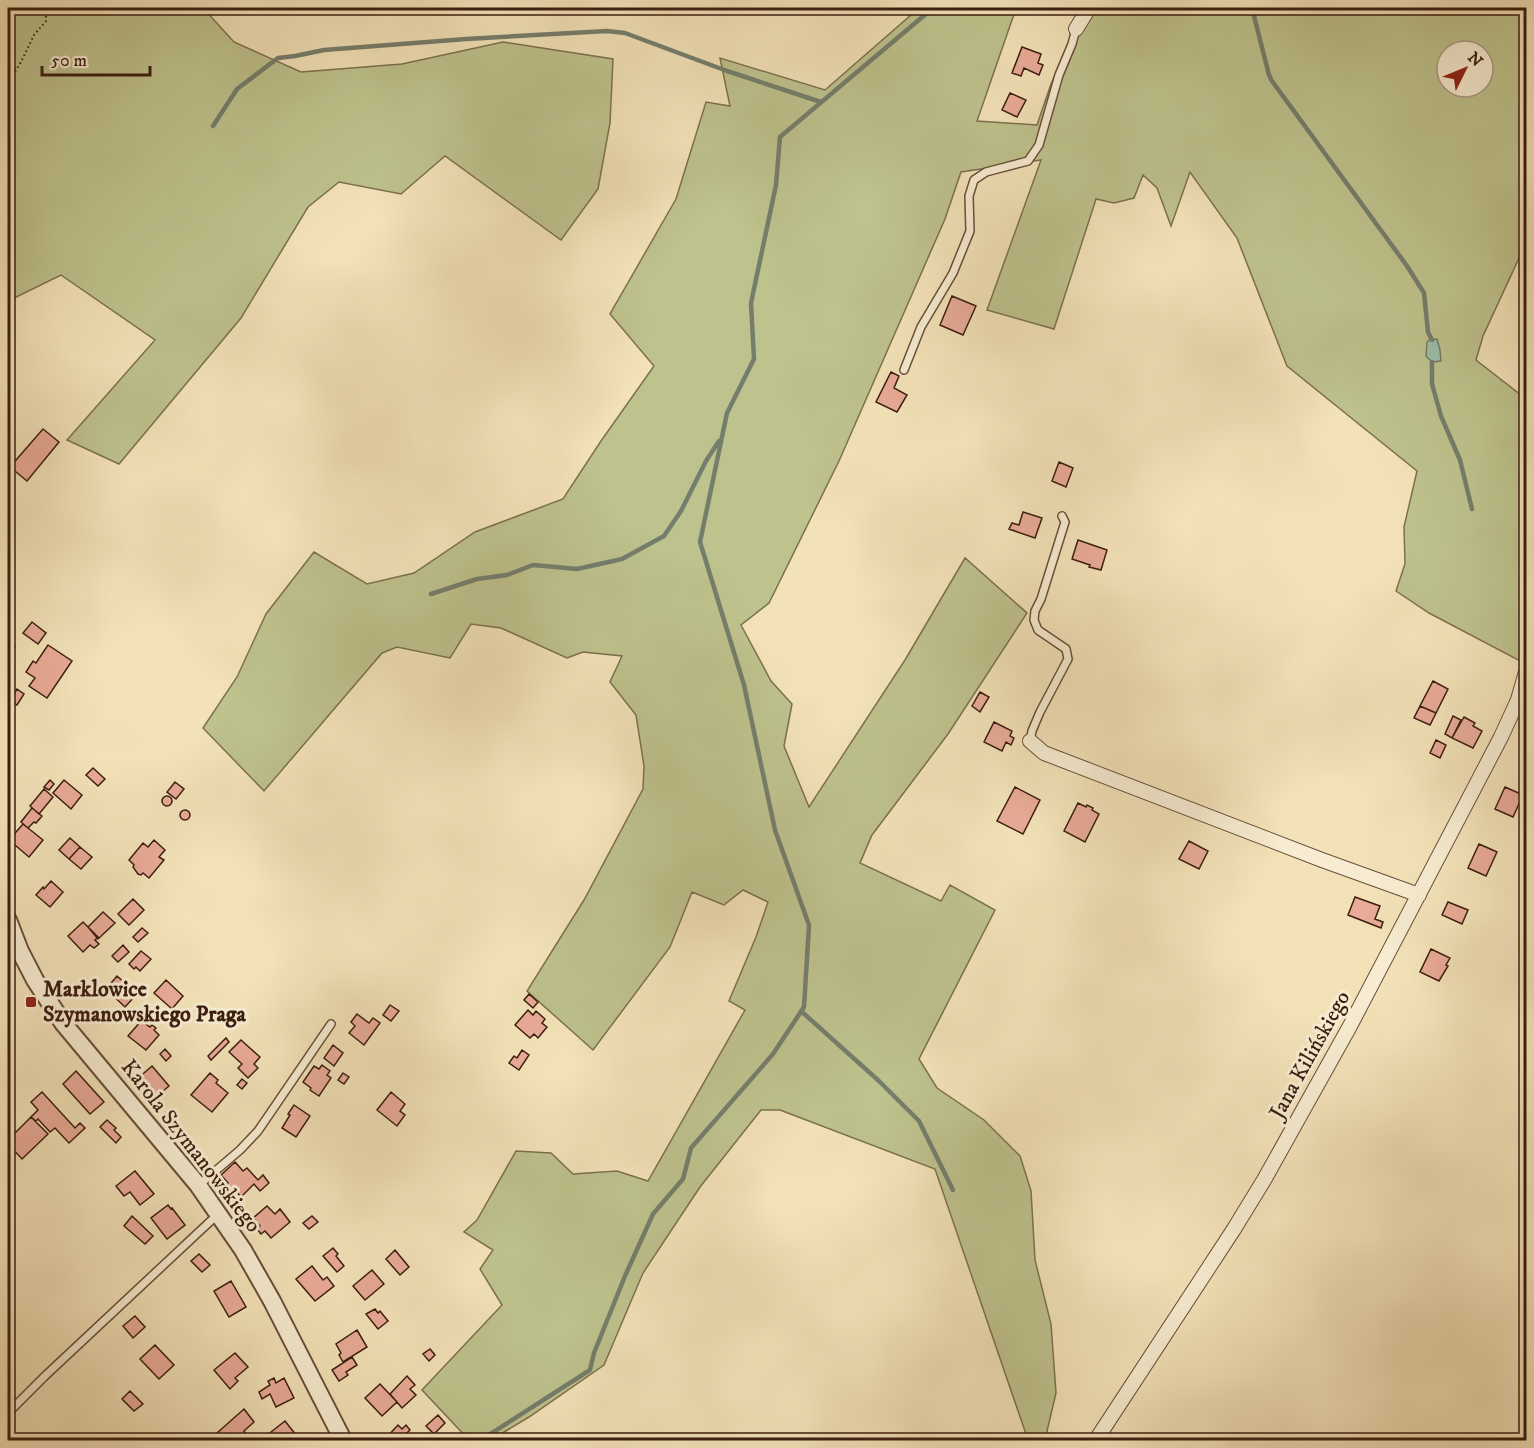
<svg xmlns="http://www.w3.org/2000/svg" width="1534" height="1448" font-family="'IM FELL DW Pica',serif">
<rect width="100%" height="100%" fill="#f3e2b8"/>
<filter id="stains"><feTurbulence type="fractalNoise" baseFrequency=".00333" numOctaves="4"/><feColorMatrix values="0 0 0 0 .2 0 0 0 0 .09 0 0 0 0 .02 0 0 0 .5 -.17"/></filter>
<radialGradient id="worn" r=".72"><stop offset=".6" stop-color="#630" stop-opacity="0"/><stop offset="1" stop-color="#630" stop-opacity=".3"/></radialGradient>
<path fill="#bec28d" stroke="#7c704e" stroke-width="1.5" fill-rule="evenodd" d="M8 8H203L234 42 301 72 402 64 503 42 613 59 610 123 598 189 561 240 445 156 401 194 339 182 308 207 241 318 119 464 67 440 155 340 61 275 8 301Z
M919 8H1018L1013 17 977 121 1037 125 1051 84 1075 30 1091 8H1526V243L1483 336 1476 360 1526 399V637L1520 661 1429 613 1396 591 1405 564 1404 527 1417 471 1287 366 1237 238 1190 172 1171 226 1157 188 1143 175 1134 198 1114 203 1096 199 1054 329 987 310 1041 160 961 172 945 219 839 461 769 603 741 625 771 681 792 704 784 746 809 807 905 660 965 558 1027 613 948 734 872 835 860 863 941 901 950 885 995 910 919 1059 937 1088 984 1120 1020 1156 1031 1191 1035 1260 1051 1324 1056 1393 1047 1431 1051 1440H1028L935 1169 780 1110H761L700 1187 643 1273 604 1365 529 1417 491 1440H469L422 1390 502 1305 480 1269 493 1250 464 1232 477 1220 516 1151 551 1153 573 1174 617 1171 648 1181 745 1010 729 1001 756 937 768 902 743 890 724 905 692 892 670 947 593 1050 527 991 584 900 643 789 644 766 636 715 610 682 622 656 583 652 567 658 501 628 471 624 450 658 397 647 382 653 264 791 203 728 237 677 266 614 314 552 367 584 414 573 475 532 563 499 601 441 654 366 610 314 676 199 706 102 730 106 720 58 825 90ZM1447 51H1483V87H1447Z"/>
<path fill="#9cbfaa" stroke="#757e6c" stroke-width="1.5" d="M1437 339 1440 350 1441 361 1432 362 1426 356 1427 342 1429 340Z"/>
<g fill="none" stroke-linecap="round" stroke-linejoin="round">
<path stroke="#757e6c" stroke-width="4.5" d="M1252 8 1269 75 1272 81 1407 266 1424 293 1428 332 1432 340
M213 126 237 89 278 58 295 56 324 50 466 39 607 31 625 33 727 71 821 102
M1432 362V384L1441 416 1460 460 1472 509
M431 594 477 579 507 575 533 565 577 569 622 559 664 536 681 511 706 461 719 441
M801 1011 879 1081 919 1121 953 1190
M481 1440 590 1370 594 1353 625 1276 653 1214 683 1179 691 1148 773 1054 804 1007 809 925 775 830 744 685 700 542 727 413 754 359 751 303 776 185 780 137 933 8"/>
</g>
<path fill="#e9ab98" stroke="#3b1d10" stroke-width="1.5" d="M1022 47 1041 54 1038 63 1043 65 1039 75 1024 68 1021 76 1012 73Z
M1010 93 1026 100 1017 117 1002 110Z
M952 296 976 306 963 335 940 325Z
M891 372 899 376 894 388 907 395 897 412 876 402Z
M43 429 59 442 27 481 10 467Z
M1059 462 1073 468 1066 487 1052 481Z
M1023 512 1042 518 1035 538 1009 529 1012 523 1019 525Z
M1078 540 1107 550 1101 570 1089 567 1090 565 1072 559Z
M32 622 46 633 38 644 23 633Z
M8 640 15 646 8 655Z
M48 645 72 661 47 698 29 686 35 678 26 672 33 661 36 663Z
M1433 681 1448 689 1436 713 1420 706Z
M17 689 24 694 17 705 10 700Z
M980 692 989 697 980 712 972 706Z
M1420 706 1436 713 1430 725 1414 718Z
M1453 716 1461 720 1452 738 1445 734Z
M1464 717 1475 723 1473 726 1482 731 1473 748 1452 738Z
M994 722 1012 731 1010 736 1014 738 1011 745 1006 742 1002 751 984 742Z
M1436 740 1446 745 1440 758 1430 753Z
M93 768 105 779 98 786 86 775Z
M50 780 54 784 49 790 44 787Z
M64 780 82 795 71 809 53 793Z
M175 782 184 789 176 799 167 792Z
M1015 787 1040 800 1023 834 997 821Z
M1505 787 1523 795 1513 817 1495 809Z
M44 789 53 797 39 814 30 806Z
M162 801a5 5 0 1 1 10 0a5 5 0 1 1-10 0Z
M1078 803 1086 807 1087 805 1093 808 1092 810 1099 814 1085 842 1064 831Z
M32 808 42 816 36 823 34 822 28 828 21 822Z
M180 815a5 5 0 1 1 10 0a5 5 0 1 1-10 0Z
M23 824 43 840 29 857 9 840Z
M70 838 80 847 69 859 59 850Z
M154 840 165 850 159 857 164 860 149 878 143 873 141 875 138 874 133 867 134 865 129 860 143 843 148 847Z
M1189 841 1208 851 1199 869 1179 859Z
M1479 844 1497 852 1486 876 1468 868Z
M80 847 92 857 81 869 69 859Z
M51 881 63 892 50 907 36 895 43 887 44 889Z
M1355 897 1380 906 1375 919 1383 922 1381 928 1348 915Z
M133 899 144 910 129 925 118 914Z
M1448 902 1468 910 1462 924 1442 915Z
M103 912 115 923 98 939 88 927Z
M83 922 98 937 95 940 99 944 94 948 90 945 83 952 68 936Z
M142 928 148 933 138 942 133 937Z
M123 945 129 952 118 962 112 956Z
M1431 949 1450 958 1446 965 1448 966 1439 981 1420 972Z
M141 951 151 959 140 971 136 967 134 969 129 964Z
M117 976 137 994 125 1007 106 989Z
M166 980 183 996 172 1009 154 993Z
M529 994 538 1002 533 1008 524 1000Z
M390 1005 399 1011 391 1021 383 1015Z
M528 1010 533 1015 536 1011 545 1019 542 1023 547 1027 538 1038 534 1034 530 1038 515 1025Z
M143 1013 150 1019 146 1024 150 1027 152 1025 156 1028 154 1030 159 1035 146 1050 128 1036 142 1020 139 1018Z
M357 1014 369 1023 373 1018 380 1023 364 1045 349 1033 355 1026 351 1022Z
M226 1038 229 1042 211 1060 208 1056Z
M241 1040 260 1057 254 1064 258 1068 248 1078 238 1068 242 1064 229 1052Z
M333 1045 343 1053 334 1066 324 1058Z
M165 1049 171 1056 166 1061 160 1054Z
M522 1050 529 1055 519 1070 509 1063 514 1056 517 1058Z
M322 1065 330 1071 327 1075 331 1078 319 1096 310 1090 311 1088 303 1082 314 1066 319 1069Z
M152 1066 169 1086 153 1100 136 1080Z
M76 1071 104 1102 90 1114 63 1084Z
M210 1073 218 1080 216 1083 228 1093 212 1112 191 1095Z
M343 1073 349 1077 344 1084 338 1080Z
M242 1079 247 1083 242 1089 237 1085Z
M42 1092 75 1128 80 1123 85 1128 69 1143 55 1128 50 1132 38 1119 36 1121 31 1117 38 1110 31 1102Z
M391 1092 405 1104 400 1111 405 1115 397 1126 377 1110Z
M294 1105 310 1116 296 1137 282 1128 290 1115 288 1114Z
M31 1117 48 1134 22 1159 8 1144V1140Z
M107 1120 116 1128 114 1130 121 1137 116 1143 100 1127Z
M235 1162 243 1171 247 1168 258 1180 263 1175 269 1183 260 1191 254 1184 241 1197 233 1188 230 1192 225 1186 228 1183 221 1175Z
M135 1171 154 1194 140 1205 130 1192 124 1196 116 1186Z
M168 1205 171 1209 172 1208 185 1225 167 1239 151 1218Z
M267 1206 275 1214 280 1209 290 1222 271 1238 265 1231 261 1234 257 1229 260 1226 253 1218Z
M132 1216 153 1236 145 1244 124 1226Z
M312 1216 318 1222 309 1229 303 1223Z
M333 1248 338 1254 336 1256 344 1266 337 1272 323 1256Z
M395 1250 409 1267 400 1275 386 1259Z
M199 1254 210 1265 202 1272 191 1261Z
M312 1266 323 1280 327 1277 334 1286 315 1301 296 1279Z
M372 1270 384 1284 365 1300 353 1286Z
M231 1281 246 1307 229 1317 214 1291Z
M375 1309 378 1313 380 1311 388 1321 378 1329 366 1314Z
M135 1316 145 1327 133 1338 123 1326Z
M357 1330 367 1347 343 1362 339 1355 341 1353 336 1344Z
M155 1345 174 1365 159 1379 140 1359Z
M430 1349 435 1355 429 1361 423 1354Z
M235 1353 248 1367 235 1378 238 1381 230 1389 214 1370Z
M352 1357 357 1365 346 1372 348 1375 339 1381 332 1370Z
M407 1376 415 1385 410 1389 416 1395 402 1408 390 1394Z
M274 1378 276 1383 284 1378 294 1398 276 1407 270 1394 262 1399 259 1392 270 1385 268 1381Z
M380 1384 397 1402 382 1416 365 1398Z
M130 1391 143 1404 134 1411 122 1399Z
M244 1409 254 1422 244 1431 248 1436 242 1440H223L217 1433Z
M438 1415 445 1423 434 1434 426 1426Z
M285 1421 300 1440H270L266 1436Z
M398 1425 402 1429 406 1425 410 1430 407 1433 412 1439 410 1440H387L385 1439Z"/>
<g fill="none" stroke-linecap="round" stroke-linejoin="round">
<g stroke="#694e3a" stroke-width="10">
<path id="service" d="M904 370 921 327 953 273 970 231 969 196 974 180 986 172 1028 161 1039 145 1059 75 1072 44 1076 29
M1030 741 1032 731 1040 712 1068 659 1066 649 1038 630 1034 620 1035 611 1041 599 1065 522 1062 516
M199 1185 240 1150 258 1131 331 1024
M8 1413 45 1376 217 1215"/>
</g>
<g stroke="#694e3a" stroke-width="16">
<path id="minor" d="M1076 29 1089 8
M1030 741 1044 753 1322 860 1419 895
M1096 1440 1234 1229 1264 1180 1350 1026 1501 737 1518 700 1526 672"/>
</g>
<g stroke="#694e3a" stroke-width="20">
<path id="tertiary" d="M8 920 20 951 35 980 63 1023 198 1185 243 1250 272 1301 343 1440"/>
</g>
<path stroke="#3b1d10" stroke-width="2" stroke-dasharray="1.5 3" stroke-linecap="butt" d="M46 15 50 8
M8 83 21 62 34 35 46 21V15L39 8"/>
<use href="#service" stroke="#f7ecd1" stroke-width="7"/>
<use href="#minor" stroke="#f7ecd1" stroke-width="14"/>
<use href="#tertiary" stroke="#f7ecd1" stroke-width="16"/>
</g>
<rect fill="#8f2418" stroke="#f7ecd1" stroke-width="2" x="25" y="996" width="12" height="12" rx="3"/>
<g text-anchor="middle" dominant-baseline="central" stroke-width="6" stroke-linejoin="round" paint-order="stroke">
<g font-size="22" font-weight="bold" fill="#3b1d10" stroke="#f7ecd1" text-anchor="start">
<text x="43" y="989">Marklowice<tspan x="43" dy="25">Szymanowskiego Praga</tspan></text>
</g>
<g font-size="22" fill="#3b1d10" stroke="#f7ecd1">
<text transform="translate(1310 1055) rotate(-61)">Jana Kilińskiego</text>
<text transform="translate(191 1146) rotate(52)">Karola Szymanowskiego</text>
</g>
</g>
<rect width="1534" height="1448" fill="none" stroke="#f3e2b8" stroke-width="30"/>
<rect x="9" y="9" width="1516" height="1430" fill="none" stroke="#3b1d10" stroke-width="3"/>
<rect x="15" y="15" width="1504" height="1418" fill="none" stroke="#3b1d10" stroke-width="1.5"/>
<g transform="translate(1465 69) rotate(47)"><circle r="28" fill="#f7ecd1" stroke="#ac9984" stroke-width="1.5"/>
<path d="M0-4.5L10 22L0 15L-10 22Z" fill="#8f2418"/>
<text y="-9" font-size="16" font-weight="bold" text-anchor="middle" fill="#3b1d10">N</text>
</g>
<path d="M42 66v9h108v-9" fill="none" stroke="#3b1d10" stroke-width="3"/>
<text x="51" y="66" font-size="18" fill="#3b1d10" stroke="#f7ecd1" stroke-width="4.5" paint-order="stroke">50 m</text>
<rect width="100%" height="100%" filter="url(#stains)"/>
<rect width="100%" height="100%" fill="url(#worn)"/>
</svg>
